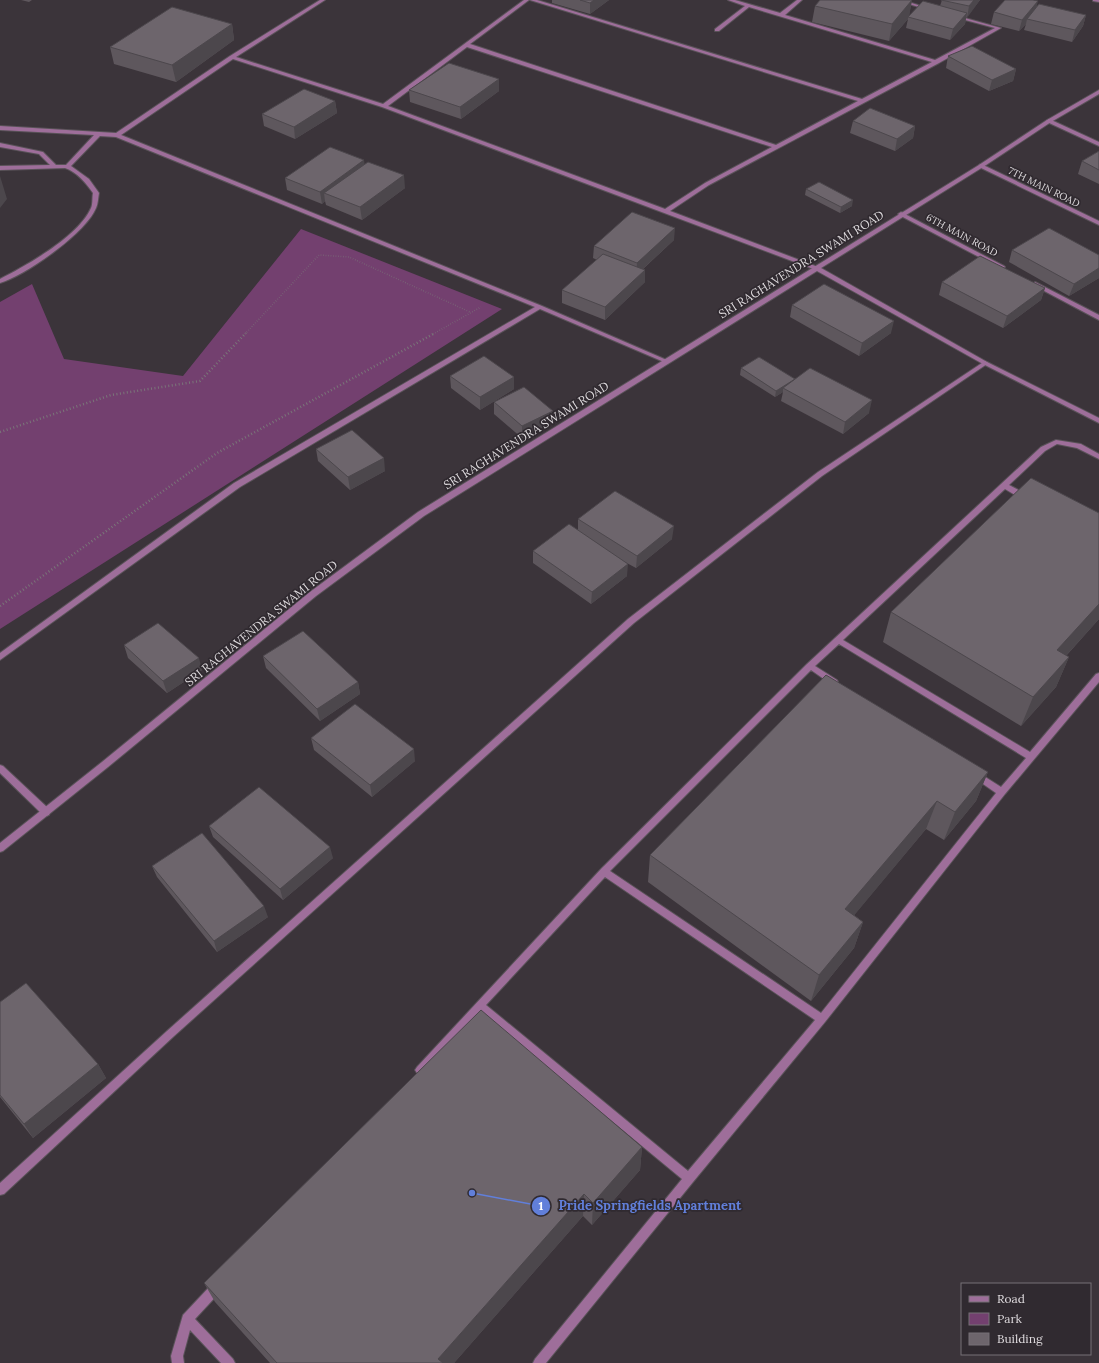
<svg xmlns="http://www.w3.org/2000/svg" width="1099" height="1363" font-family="Lora,serif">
<rect width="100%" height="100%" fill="#3b343a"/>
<path fill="#73406f" d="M301 229 502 309 0 629V302L32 284 64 359 183 376Z"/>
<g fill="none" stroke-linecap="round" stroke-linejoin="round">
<g stroke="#595258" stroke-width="2">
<path id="minor" d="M320 0H325L236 57 383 104 524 0H529L470 44 776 145 858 101 530 0H537L862 99 932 62 749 7 719 31H715V29L745 6 728 0H735L780 13 797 0H802L785 15 935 60 995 28 954 17V15L1001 28 939 63 709 185 670 211 818 267 819 268 816 270 382 107 233 59 121 135 542 306 669 361 666 363 664 362 540 309 240 487 0 660V653L234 483 535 307 116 137 100 136 71 166 89 179 99 193C98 198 98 204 96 208 86 233 26 275 0 283V279C27 265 78 237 91 208 93 204 92 198 93 193 86 183 77 172 65 168L0 170V166L50 165 39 154 0 147V143L43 152 56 165H66L94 135 0 130V126L116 133 230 56ZM467 47 772 147 705 183 665 209 388 106Z
M895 0H902L931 9 929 10Z
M1093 0H1099V2L1093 1Z
M1049 119 1099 142V146L1047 122 1046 121Z
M981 164 1099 221V225L979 167V165Z
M901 212 1004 266 1005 267 1004 268H1000L899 215 898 214Z
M1035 282 1099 315V320L1033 285 1032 284Z
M985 361 988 363 987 364 822 476 634 623 173 1037 4 1194 0 1195V1183L167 1031 628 619 818 472Z
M1056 440 1081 444 1099 454V459L1077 448 1057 444 1045 451 1009 485 1028 495 1029 497 1028 499H1022L1005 489 843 640 1030 752 1096 674 1099 673V682L1005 794 825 1022 693 1182 546 1363H533L535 1359 682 1179 480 1012 423 1073 420 1075 417 1073 415 1070 417 1067 601 869 807 664 1041 447ZM839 644 1026 758 1001 787 979 773H973L972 775 973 777 996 793 821 1013 610 871 811 670 831 684H837L838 682 837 680 815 666ZM605 877 815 1020 688 1171 486 1005Z
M0 765 3 766 49 809 50 812 49 815 46 816 43 815 0 773Z
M217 1282 221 1283 222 1287 221 1291 195 1319 233 1359 235 1363H221L190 1330 183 1356 184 1363H172L171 1356 183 1315 213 1283Z"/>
</g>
<g stroke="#595258" stroke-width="2">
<path id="tertiary" d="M1099 90V94L1051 122 983 167 821 268 987 362 1099 418V423L983 364 817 271 424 516 316 596 108 767 3 851 0 852V843L102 762 310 592 418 512 979 165 1047 120Z"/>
</g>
<path stroke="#7a7479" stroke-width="1.5" stroke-dasharray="0.5 2" stroke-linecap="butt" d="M245 334 319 255 349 257 470 312
M433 334 481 307"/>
<path stroke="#7a7479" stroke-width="2.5" stroke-dasharray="1 2.5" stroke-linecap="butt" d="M0 432 111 395 200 381 246 333
M0 606 217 453 435 333"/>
<use href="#minor" fill="#9e6e9a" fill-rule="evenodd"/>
<use href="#tertiary" fill="#9e6e9a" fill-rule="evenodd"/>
</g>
<path fill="#5e575d" d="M21 0H32L29 2Z
M552 0H609L590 14 552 3Z
M912 0 909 15 940 6 942 0H980L966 18 965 24 950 40 906 28 908 19 889 41 812 22 815 6Z
M1037 6 1086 15 1083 26 1072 42 1024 30 1026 24 1019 31 991 24 994 12Z
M232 24 234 40 176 82 114 64 110 47Z
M948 56 1016 69 1013 81 989 91 946 68Z
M499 79V91L461 119 410 102 409 90Z
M335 101 337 113 295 139 264 126 262 114Z
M853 121 915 126 913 138 895 151 850 133Z
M1099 151V184L1078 174 1082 161Z
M365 164 405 188 362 220 326 205 325 201 322 204 287 190 285 178Z
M806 189 852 206 840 213 805 195Z
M674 240 643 269 645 270V282L605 320 562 303V290L597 260 593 258 594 246Z
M1012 250 1099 255V278L1069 296 1009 262Z
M942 282 1045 288 1041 300 1003 328 939 295Z
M792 305 891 333 859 356 790 317Z
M741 368 795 379 869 413 843 434 781 401 783 392 775 397 740 375Z
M450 376 514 377V389L480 410 451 388Z
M494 402 553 423 522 438 494 414Z
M316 449 385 471 350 490 318 461Z
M1099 513V619L1066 656 1069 657 1056 687 1021 726 883 642 891 612Z
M578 519 672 539 636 568 623 561 627 576 591 604 533 563V551L578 530Z
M124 645 202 670 167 693 128 658Z
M263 656 358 682 360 694 320 721 266 668Z
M311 738 415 761 372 797 314 750Z
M988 772 976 801 944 840 926 829 854 915 863 922 854 948 811 1001 648 882 650 855Z
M209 826 333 858 283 900 213 837Z
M152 866 268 917 217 952 157 877Z
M0 1002 98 1064 106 1078 33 1138 0 1097Z
M642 1147 640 1170 592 1225 583 1216 454 1363H270L215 1302 204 1283Z"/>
<path fill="#4c474c" d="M594 0H609L590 14V3Z
M912 0 909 17H908V19L889 41 892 24Z
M974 0H980L967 18 969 6Z
M1038 1 1035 13 1027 19 1026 24 1019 31 1022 20Z
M967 13 965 24 950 40 953 29Z
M1086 15 1083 26 1072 42 1075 30Z
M232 24 234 40 176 82 172 65Z
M1016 69 1013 81 989 91 992 80Z
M499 79V91L461 119 460 107Z
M335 101 337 113 295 139 294 127Z
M915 126 913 138 895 151 897 139Z
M364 160 366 173 324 193 325 201 322 204 320 192Z
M404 175 405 188 362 220 360 207Z
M0 176 7 199 0 208Z
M853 200 852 206 840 213 841 207Z
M675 228 674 240 636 275 637 263Z
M1099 268V278L1069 296 1074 284Z
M645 270V282L605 320V307Z
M1045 288 1041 300 1003 328 1007 316Z
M894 321 891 333 859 356 862 343Z
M514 377V389L480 410V397Z
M795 379 783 388V392L775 397 776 391Z
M872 400 869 413 843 434 845 422Z
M553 411V423L522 438V426Z
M384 458 385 471 350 490 348 477Z
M674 526 672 539 636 568 637 556Z
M628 564 627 576 591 604 592 592Z
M1099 604V619L1044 680 1057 650Z
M1069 657 1056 687 1021 726 1033 697Z
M199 658 202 670 167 693 163 681Z
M358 682 360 694 320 721 317 709Z
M414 749 415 761 372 797 370 785Z
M988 772 976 801 944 840 955 812Z
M937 801 926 829 837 936 845 909Z
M330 847 333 858 283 900 280 889Z
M264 906 268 917 217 952 214 941Z
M863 922 854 948 811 1001 819 975Z
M98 1064 106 1078 33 1138 24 1124Z
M642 1147 640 1170 592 1225 593 1203Z
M584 1194 583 1216 454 1363H439L438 1359Z"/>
<path fill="#6d656c" stroke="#4c474c" d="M580 0H594L590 3Z
M820 0H912L892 24 815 6Z
M941 0H974L969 6Z
M1005 0H1033L1038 1 1022 20 994 12Z
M923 1 967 13 953 29 908 17Z
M1039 4 1086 15 1075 30 1027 19Z
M172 7 232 24 172 65 110 47Z
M972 46 1016 69 992 80 948 56Z
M449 63 499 79 460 107 409 90Z
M304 89 335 101 294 127 262 114Z
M870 108 915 126 897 139 853 121Z
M330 147 364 160 320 192 285 178Z
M1099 151V170L1082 161Z
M368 162 404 175 360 207 324 193Z
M819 182 853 200 841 207 806 189Z
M632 212 675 228 637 263 594 246Z
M1049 228 1099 255V268L1074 284 1012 250Z
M603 254 645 270 605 307 562 290Z
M980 256 1045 288 1007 316 942 282Z
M824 284 894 321 862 343 792 305Z
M484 356 514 377 480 397 450 376Z
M759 357 795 379 776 391 741 368Z
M810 368 872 400 845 422 783 388Z
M524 387 553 411 522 426 494 402Z
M352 430 384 458 348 477 316 449Z
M1031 478 1099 513V604L1057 650 1069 657 1033 697 891 612Z
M615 491 674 526 637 556 578 519Z
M569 524 628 564 592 592 533 551Z
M158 623 199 658 163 681 124 645Z
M303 631 358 682 317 709 263 656Z
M826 675 988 772 955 812 937 801 845 909 863 922 819 975 650 855Z
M355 704 414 749 370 785 311 738Z
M259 787 330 847 280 889 209 826Z
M202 833 264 906 214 941 152 866Z
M26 983 98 1064 24 1124 0 1095V1002Z
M481 1010 642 1147 593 1203 584 1194 438 1359 443 1363H277L204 1283Z"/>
<g text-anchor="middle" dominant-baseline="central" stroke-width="3.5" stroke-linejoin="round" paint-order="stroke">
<g font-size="10" fill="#dfdbde" stroke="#302a30">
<text transform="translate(1044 187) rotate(26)">7TH MAIN ROAD</text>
<text transform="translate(962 235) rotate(28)">6TH MAIN ROAD</text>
</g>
<g font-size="12" fill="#dfdbde" stroke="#302a30">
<text transform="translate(801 264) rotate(-32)">SRI RAGHAVENDRA SWAMI ROAD</text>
<text transform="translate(526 435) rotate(-32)">SRI RAGHAVENDRA SWAMI ROAD</text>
<text transform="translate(261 623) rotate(-39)">SRI RAGHAVENDRA SWAMI ROAD</text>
</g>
</g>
<path fill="none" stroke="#617fda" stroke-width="1.5" d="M472 1193L541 1206"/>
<g fill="#617fda" stroke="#302a30" stroke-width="1.5">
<circle cx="472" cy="1193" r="4"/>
<circle cx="541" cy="1206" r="10"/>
</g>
<g font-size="12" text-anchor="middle" font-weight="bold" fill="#fff">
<text x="541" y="1210">1</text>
</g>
<g font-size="13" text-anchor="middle" font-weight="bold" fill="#617fda" stroke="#302a30" stroke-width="3.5" stroke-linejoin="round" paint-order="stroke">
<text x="650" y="1210">Pride Springfields Apartment</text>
</g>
<rect x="961" y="1283" width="130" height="72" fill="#302a30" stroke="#767176"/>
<rect x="969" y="1296" width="20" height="6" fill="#9e6e9a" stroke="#767176"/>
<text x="997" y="1303" font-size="12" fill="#dfdbde">Road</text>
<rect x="969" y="1313" width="20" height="12" fill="#73406f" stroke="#767176"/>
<text x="997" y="1323" font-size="12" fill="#dfdbde">Park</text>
<rect x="969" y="1333" width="20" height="12" fill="#6d656c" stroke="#767176"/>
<text x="997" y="1343" font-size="12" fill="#dfdbde">Building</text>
</svg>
